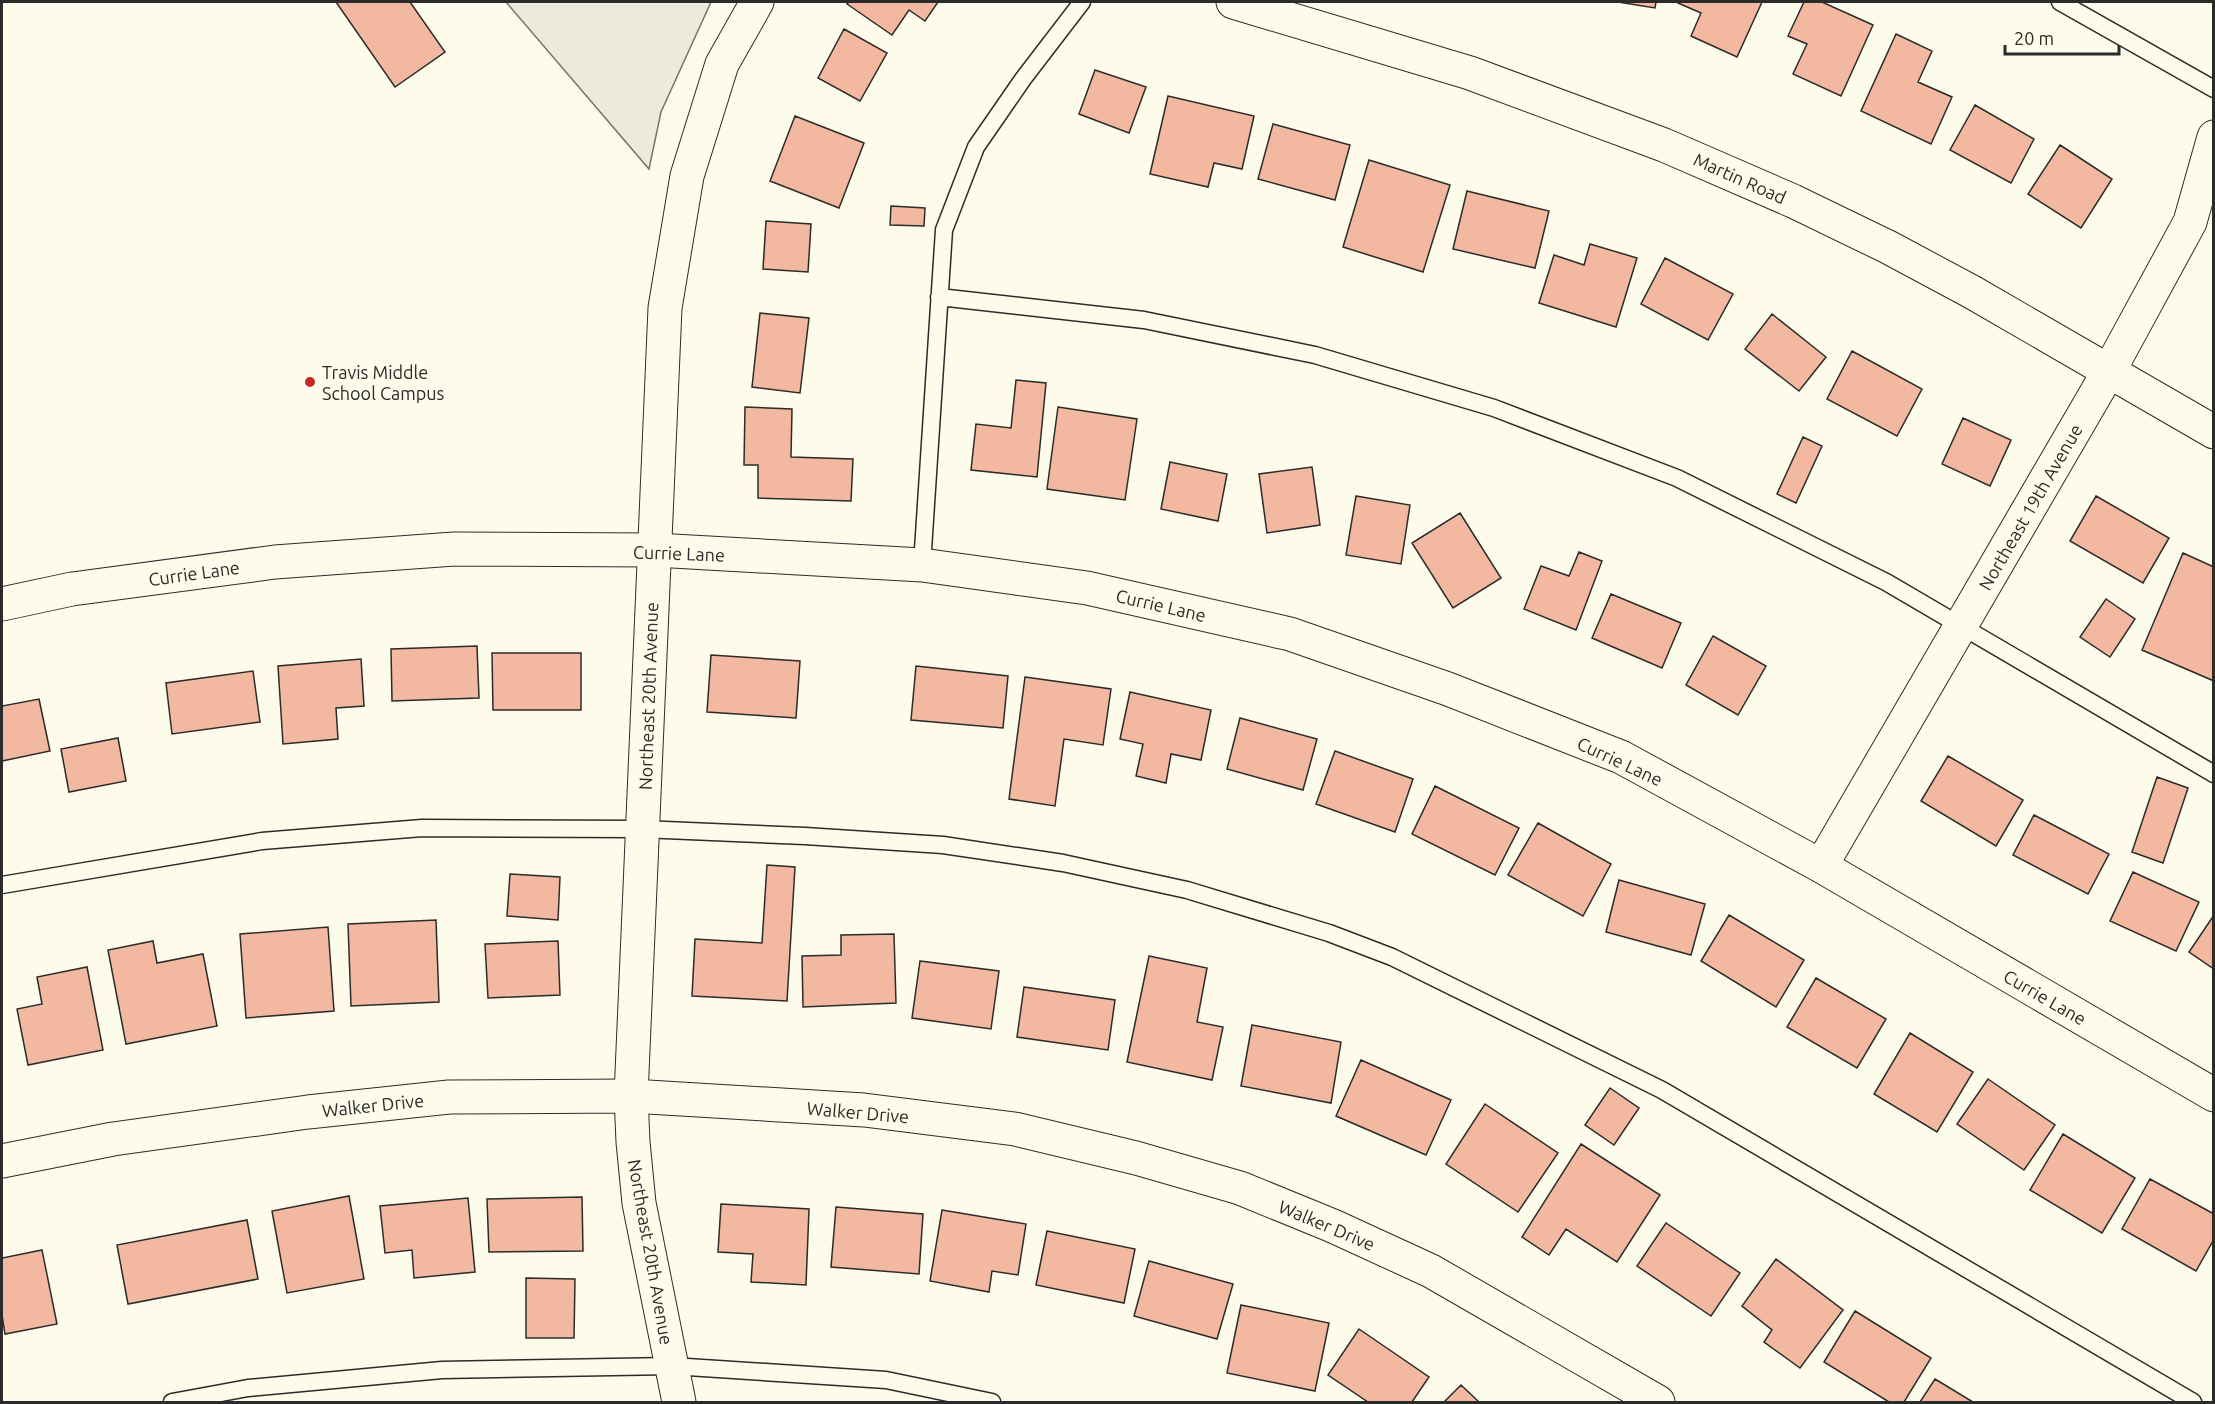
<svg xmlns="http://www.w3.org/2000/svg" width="2215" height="1404" font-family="Ubuntu,sans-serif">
<rect width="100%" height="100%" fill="#fdfbea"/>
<path fill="#eceadb" stroke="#74746e" stroke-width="1.5" d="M506 2H711L661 112 649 169Z"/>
<path fill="#f2b8a0" stroke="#2b2b2b" stroke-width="1.5" d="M336 2H410L445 52 395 87Z
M849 2H938L925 21 909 10 892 35 847 4Z
M1618 2H1656L1655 8Z
M1679 2H1762L1737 57 1691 36 1701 13 1678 3Z
M1804 2H1822L1873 25 1841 96 1793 74 1807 44 1788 36Z
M844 29 887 53 860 101 818 78Z
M1896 34 1932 51 1918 82 1952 97 1931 144 1861 111Z
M1095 70 1146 87 1129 133 1079 114Z
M1168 96 1254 116 1242 169 1214 163 1208 187 1150 174Z
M1975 105 2034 139 2011 183 1950 150Z
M795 116 864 143 839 208 770 181Z
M1273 124 1350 145 1335 200 1258 179Z
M2060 145 2112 179 2081 228 2028 194Z
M1369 160 1450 185 1423 272 1343 247Z
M1467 191 1549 211 1535 268 1453 249Z
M891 206 925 208 924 226 890 225Z
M766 221 811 224 808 272 763 269Z
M1590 244 1637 258 1616 327 1539 303 1554 255 1584 265Z
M1665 258 1733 294 1708 340 1641 304Z
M760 313 809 318 800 393 752 387Z
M1772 314 1826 357 1799 391 1745 349Z
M1852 351 1922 389 1897 436 1827 399Z
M1016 380 1046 383 1037 477 971 470 976 424 1011 428Z
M745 407 792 409 791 457 853 459 851 501 758 498V465H744Z
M1058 407 1137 419 1125 500 1047 489Z
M1963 418 2011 440 1990 486 1942 464Z
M1803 437 1822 446 1796 503 1777 494Z
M1170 462 1227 474 1218 521 1161 509Z
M1312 467 1320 525 1267 533 1259 474Z
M1356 496 1410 505 1401 564 1346 555Z
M2096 496 2169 538 2143 583 2070 541Z
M1460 513 1501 578 1453 608 1412 543Z
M1579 552 1602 561 1576 630 1524 609 1541 566 1569 576Z
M2183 553 2214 567V681L2142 650Z
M1611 594 1681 623 1662 668 1592 638Z
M2106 599 2135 619 2110 657 2080 637Z
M1713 636 1766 666 1738 715 1686 685Z
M477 646 479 698 392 701 391 649Z
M492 653H581V710H493Z
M711 655 800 661 796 718 707 712Z
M361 659 364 706 336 708 338 739 283 744 278 666Z
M916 666 1008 676 1003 728 911 720Z
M253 671 260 722 172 734 166 683Z
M1025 677 1111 689 1103 745 1064 739 1055 806 1009 799Z
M1130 692 1211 710 1201 760 1171 754 1166 783 1136 776 1143 744 1120 739Z
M39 699 50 751 2 761V706Z
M1240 718 1317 739 1303 790 1227 769Z
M118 738 126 781 69 792 61 749Z
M1335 751 1413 779 1395 832 1316 804Z
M1948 756 2023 800 1996 846 1921 801Z
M2157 777 2188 788 2163 863 2132 852Z
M1435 786 1519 828 1495 875 1412 834Z
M2034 815 2109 854 2088 894 2013 855Z
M1538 823 1611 864 1583 916 1508 875Z
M767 865 795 867 787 1001 692 996 695 939 762 943Z
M2133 872 2199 902 2176 951 2110 921Z
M510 874 560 877 558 920 507 916Z
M1619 880 1705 904 1691 955 1606 932Z
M1729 915 1804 960 1776 1007 1701 961Z
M2214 915V969L2189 952Z
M436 920 439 1002 351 1006 348 924Z
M328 927 334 1011 246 1018 240 934Z
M894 934 896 1003 803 1007 802 956 841 955V935Z
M153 941 157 963 203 954 217 1026 126 1044 108 950Z
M558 941 560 995 488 998 485 944Z
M1149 956 1207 968 1197 1022 1223 1027 1212 1080 1127 1062Z
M920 961 999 971 991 1029 912 1018Z
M87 967 103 1050 28 1065 17 1009 42 1004 37 977Z
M1816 978 1886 1019 1857 1068 1787 1027Z
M1024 987 1115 1000 1108 1050 1017 1037Z
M1252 1025 1341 1042 1331 1103 1241 1086Z
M1910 1033 1973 1072 1937 1132 1874 1094Z
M1361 1060 1451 1100 1426 1155 1336 1116Z
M1988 1079 2055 1125 2024 1170 1957 1124Z
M1610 1088 1639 1108 1614 1145 1585 1125Z
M1485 1104 1558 1153 1518 1212 1446 1164Z
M2063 1134 2135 1178 2102 1233 2030 1190Z
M1581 1144 1660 1195 1617 1262 1566 1229 1549 1255 1522 1237Z
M2150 1179 2214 1214V1239L2196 1271 2122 1229Z
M349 1196 364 1279 287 1293 272 1211Z
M582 1197 583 1251 489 1252 487 1199Z
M468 1198 475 1272 414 1278 412 1250 385 1253 380 1206Z
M721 1204 809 1209 806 1285 751 1282 753 1254 718 1252Z
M836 1207 923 1214 919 1274 831 1267Z
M942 1210 1026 1224 1018 1275 992 1271 989 1292 930 1281Z
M247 1220 258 1279 128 1304 117 1245Z
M1666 1223 1740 1273 1711 1316 1637 1266Z
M1047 1231 1135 1249 1124 1303 1036 1285Z
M42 1250 57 1324 5 1334 2 1315V1258Z
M1776 1259 1843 1310 1800 1368 1764 1342 1772 1330 1742 1306Z
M1149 1261 1233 1284 1217 1339 1134 1316Z
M526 1278 575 1279 574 1338H526Z
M1241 1305 1329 1323 1315 1391 1227 1373Z
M1855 1311 1931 1358 1904 1402H1889L1824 1362Z
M1359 1329 1429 1377 1412 1402H1368L1328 1375Z
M1935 1379 1973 1402H1920Z
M1461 1385 1479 1402H1444Z"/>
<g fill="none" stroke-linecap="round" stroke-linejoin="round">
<g stroke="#2b2b2b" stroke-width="19">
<path id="service" d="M2060 2 2214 89
M939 297 1144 320 1315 355 1494 408 1677 478 1886 582 2214 774
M922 565 944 230 976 147 1023 79 1082 2
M2 885 262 841 422 828 642 829 805 836 943 845 1063 863 1187 890 1329 933 1392 957 1662 1090 2193 1402
M172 1402 248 1388 442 1370 672 1366 886 1380 992 1402"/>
</g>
<g stroke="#2b2b2b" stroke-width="35">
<path id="minor" d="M2 604 72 589 275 562 454 549 655 550 922 565 1087 588 1290 634 1448 689 1621 757 1821 866 2214 1095
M1821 866 2109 371 2190 222 2214 137
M2 1161 113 1139 308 1112 449 1097 631 1096 864 1110 1015 1129 1136 1158 1240 1188 1333 1226 1431 1271 1658 1402"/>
</g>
<g stroke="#2b2b2b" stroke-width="35">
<path id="tertiary" d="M1233 2 1470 73 1664 145 1793 201 1888 247 1972 292 2214 432
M679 1402 639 1203 633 1142 631 1096 665 308 687 176 722 64 757 2"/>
</g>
<use href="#service" stroke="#fdfbea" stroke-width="16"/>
<use href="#minor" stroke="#fdfbea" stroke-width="33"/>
<use href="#tertiary" stroke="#fdfbea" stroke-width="33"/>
</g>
<circle fill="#c62828" stroke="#fdfbea" stroke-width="2" cx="310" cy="382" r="6"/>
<g text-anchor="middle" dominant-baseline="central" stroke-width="4.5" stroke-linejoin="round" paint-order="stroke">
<g font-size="18" fill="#2b2b2b" stroke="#fdfbea">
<text transform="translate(1740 178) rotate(24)">Martin Road</text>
<text transform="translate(2030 507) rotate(-60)">Northeast 19th Avenue</text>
<text transform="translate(679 553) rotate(2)">Currie Lane</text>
<text transform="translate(194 573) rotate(-8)">Currie Lane</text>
<text transform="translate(1161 605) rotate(13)">Currie Lane</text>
<text transform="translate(648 696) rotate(-88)">Northeast 20th Avenue</text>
<text transform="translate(1620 761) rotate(25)">Currie Lane</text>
<text transform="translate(2045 997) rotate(30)">Currie Lane</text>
<text transform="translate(373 1105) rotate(-6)">Walker Drive</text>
<text transform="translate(858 1112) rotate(5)">Walker Drive</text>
<text transform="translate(1327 1225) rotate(23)">Walker Drive</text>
<text transform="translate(651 1252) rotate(80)">Northeast 20th Avenue</text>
</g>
<g font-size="18" fill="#2b2b2b" stroke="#fdfbea" text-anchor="start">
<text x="322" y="372">Travis Middle<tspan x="322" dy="21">School Campus</tspan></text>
</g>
</g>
<rect width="2215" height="1404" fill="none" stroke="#2b2b2b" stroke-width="6"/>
<path d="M2005 45v9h114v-9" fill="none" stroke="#2b2b2b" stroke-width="3"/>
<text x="2014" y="45" font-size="18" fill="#2b2b2b" stroke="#fdfbea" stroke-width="4.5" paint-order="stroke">20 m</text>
</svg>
